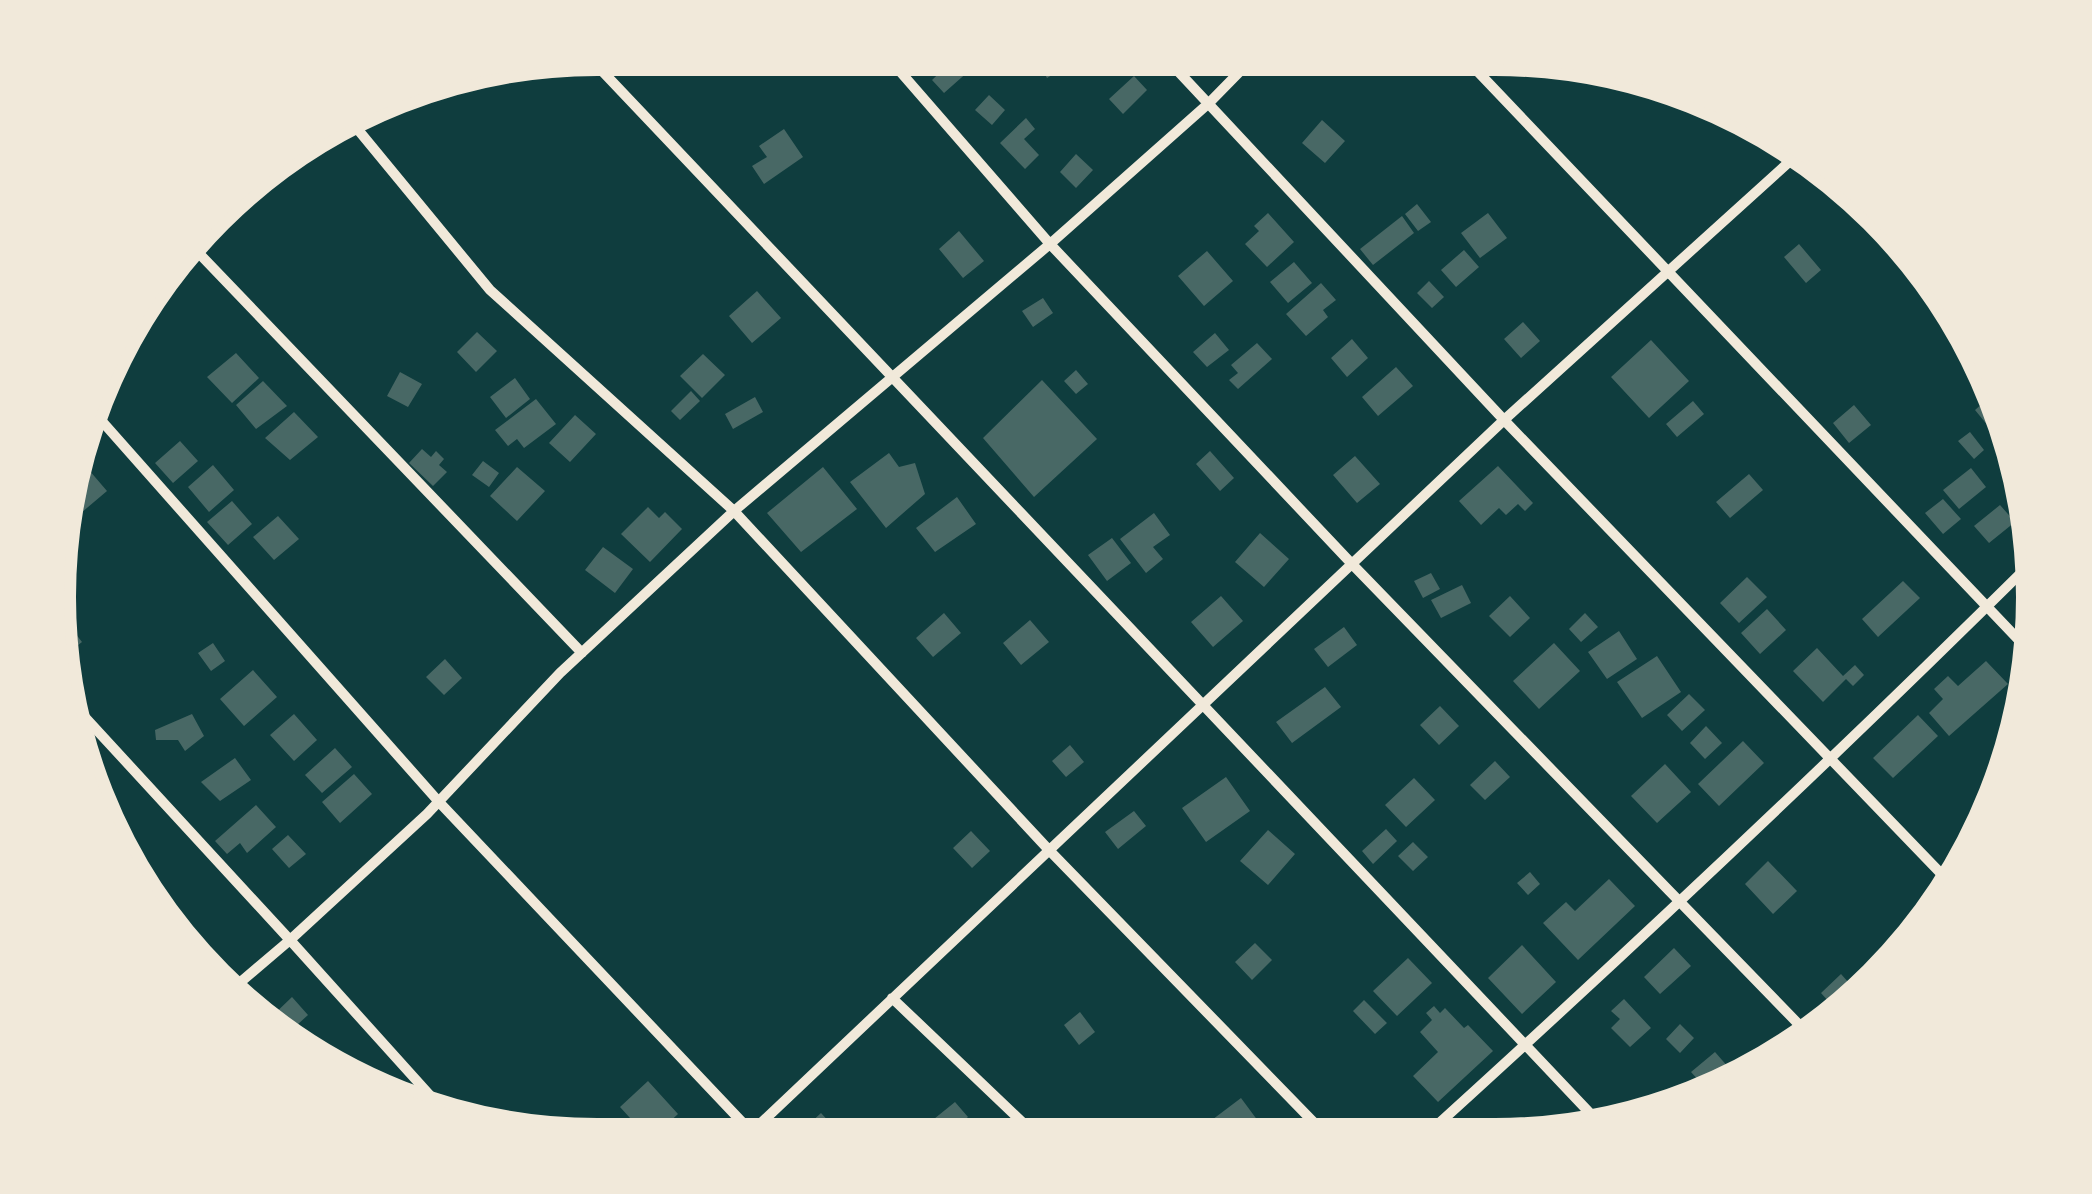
<svg xmlns="http://www.w3.org/2000/svg" width="2092" height="1194" font-family="'Work Sans',sans-serif">
<rect width="100%" height="100%" fill="#0f3d3e"/>
<path fill="#486865" d="M741 53H765L769 61 748 71Z
M1016 53H1063L1070 64 1047 78 1039 64 1027 71Z
M957 56 970 70 944 93 932 80Z
M1134 76 1147 90 1123 114 1109 99Z
M989 95 1005 110 992 125 975 110Z
M1026 118 1035 129 1024 139 1039 155 1025 169 1000 143Z
M1322 120 1345 141 1325 163 1302 143Z
M784 129 803 157 764 184 752 166 767 157 759 146Z
M1076 154 1093 170 1076 188 1060 172Z
M1417 204 1431 222 1418 231 1405 214Z
M1268 213 1294 242 1267 267 1245 244 1259 231 1254 226Z
M1488 213 1507 238 1480 258 1461 233Z
M1402 216 1414 233 1373 265 1360 249Z
M959 231 984 261 963 278 939 249Z
M1799 244 1821 270 1806 283 1784 257Z
M1464 250 1479 267 1456 287 1441 270Z
M1207 251 1233 281 1204 306 1178 276Z
M1294 262 1312 283 1288 303 1270 282Z
M1429 281 1444 297 1432 308 1417 293Z
M1321 283 1336 300 1323 310 1328 317 1306 336 1286 314Z
M757 291 781 318 752 343 729 316Z
M1043 298 1053 313 1033 327 1022 311Z
M1523 322 1540 341 1521 358 1504 339Z
M477 332 497 351 476 372 457 352Z
M1215 333 1229 350 1207 367 1193 352Z
M1352 339 1368 358 1347 377 1331 358Z
M1651 340 1689 381 1649 418 1611 377Z
M1257 343 1272 359 1238 389 1229 380 1238 373 1231 365Z
M236 353 259 378 232 403 207 377Z
M703 354 725 375 702 398 680 376Z
M1396 367 1413 386 1378 416 1362 397Z
M1076 370 1088 384 1076 394 1064 381Z
M400 372 422 384 408 407 387 396Z
M515 378 530 399 506 418 490 397Z
M1042 380 1097 439 1034 497 983 438Z
M263 381 287 406 256 429 236 405Z
M691 391 700 401 680 420 671 411Z
M1991 396 2004 423 1993 432 1975 410Z
M755 397 763 412 733 429 725 414Z
M536 399 556 424 524 448 517 439 508 446 495 430Z
M1693 401 1704 414 1677 437 1666 424Z
M1854 405 1871 425 1849 443 1833 423Z
M294 412 318 437 290 460 265 438Z
M575 415 596 434 570 462 549 443Z
M1970 432 1984 450 1974 459 1958 441Z
M180 441 198 461 173 483 155 463Z
M422 449 431 457 436 451 444 459 439 465 447 472 433 486 409 463Z
M1210 451 1234 478 1220 491 1196 464Z
M889 453 899 467 915 463 925 494 886 528 850 482Z
M1355 456 1380 484 1357 503 1333 475Z
M483 461 499 473 489 487 472 475Z
M213 465 234 490 209 512 188 487Z
M1498 466 1533 503 1525 511 1518 504 1506 515 1499 508 1481 525 1459 501Z
M517 467 545 491 517 521 490 496Z
M823 467 857 509 801 552 767 513Z
M1971 468 1986 487 1959 509 1943 490Z
M89 470 107 491 81 513 67 497 68 489Z
M1749 474 1763 490 1730 518 1716 502Z
M957 497 976 524 935 552 916 528Z
M1943 499 1961 519 1943 534 1925 513Z
M232 501 252 524 228 545 207 522Z
M2000 505 2015 522 1989 543 1974 526Z
M648 507 659 518 665 512 682 529 650 562 621 534Z
M1154 513 1170 535 1153 547 1163 559 1146 573 1120 539Z
M278 516 299 539 274 560 253 537Z
M1260 533 1289 559 1264 587 1235 562Z
M1112 538 1131 563 1107 581 1088 555Z
M603 547 633 569 615 593 585 570Z
M1431 573 1440 589 1423 598 1414 581Z
M1747 577 1767 597 1739 623 1720 603Z
M1903 581 1920 598 1878 637 1862 619Z
M1462 585 1471 603 1441 618 1431 600Z
M58 592 71 608 61 615 82 642 60 659 54 632Z
M1221 596 1243 621 1213 647 1191 622Z
M1510 596 1530 618 1510 637 1489 616Z
M1767 609 1786 630 1760 654 1741 633Z
M944 613 961 633 933 657 916 638Z
M1585 613 1598 627 1581 642 1569 629Z
M1030 620 1049 642 1021 665 1003 643Z
M1344 627 1357 645 1328 667 1314 649Z
M1619 631 1637 659 1607 679 1588 652Z
M213 643 225 661 211 671 198 653Z
M1554 643 1580 671 1539 709 1513 681Z
M1817 648 1843 676 1855 665 1864 675 1853 686 1846 679 1823 702 1793 671Z
M1657 656 1681 692 1642 718 1617 682Z
M445 659 462 678 444 695 426 677Z
M1986 661 2008 684 1949 736 1929 713 1943 699 1934 689 1948 676 1958 686Z
M253 670 277 697 244 726 220 699Z
M1325 687 1341 707 1292 743 1276 722Z
M1689 694 1705 710 1682 731 1667 715Z
M1440 706 1459 726 1439 745 1420 725Z
M192 714 204 736 185 751 178 740H156L155 730Z
M294 714 317 740 294 761 270 735Z
M1918 715 1938 736 1893 778 1873 758Z
M1706 726 1722 743 1705 759 1690 743Z
M1743 741 1764 763 1719 806 1698 784Z
M1070 745 1084 762 1066 777 1052 761Z
M335 748 352 767 322 793 305 775Z
M235 758 251 780 220 801 201 782Z
M1495 761 1510 777 1485 800 1470 785Z
M1665 764 1691 792 1657 823 1631 796Z
M354 774 372 794 340 823 322 802Z
M1226 777 1250 811 1206 842 1182 808Z
M1414 778 1435 800 1406 827 1385 805Z
M256 805 276 827 247 853 240 843 227 854 215 841Z
M1134 811 1146 826 1118 849 1105 832Z
M1386 829 1397 841 1373 864 1362 851Z
M1268 830 1295 854 1268 885 1240 861Z
M971 831 990 851 972 868 953 848Z
M288 835 306 854 289 868 272 849Z
M1413 842 1428 857 1413 871 1398 856Z
M1768 861 1797 891 1773 914 1745 884Z
M1530 872 1540 884 1528 895 1517 883Z
M1609 879 1635 906 1578 960 1543 923 1566 902 1575 911Z
M1255 943 1272 960 1252 980 1235 962Z
M1522 945 1556 982 1522 1014 1488 978Z
M1674 948 1691 966 1660 994 1644 977Z
M1408 958 1432 983 1397 1016 1373 991Z
M1841 974 1857 992 1837 1011 1821 993Z
M292 997 308 1015 285 1036 267 1021Z
M1624 999 1651 1028 1630 1047 1611 1028 1620 1019 1611 1011Z
M1364 1000 1387 1023 1375 1034 1353 1011Z
M1434 1006 1440 1013 1445 1008 1464 1028 1468 1025 1493 1051 1438 1102 1413 1076 1438 1052 1420 1032 1432 1020 1426 1013Z
M1080 1012 1095 1032 1079 1045 1064 1025Z
M1680 1024 1694 1038 1680 1053 1666 1039Z
M1715 1052 1736 1076 1726 1085 1710 1093 1691 1072Z
M648 1081 678 1114 650 1140 620 1107Z
M1241 1098 1261 1125 1244 1138H1188Z
M955 1102 968 1117 942 1138 929 1123Z
M821 1113 845 1139 792 1140Z"/>
<g fill="none" stroke-linecap="round" stroke-linejoin="round">
<path stroke="#f1e9da" stroke-width="10" d="M884 53 1050 244 1351 563 1812 1038
M1161 53 1504 420 1953 886
M586 54 1604 1128
M1461 54 2034 656
M350 120 490 290 734 511 1048 849 1329 1138
M191 245 582 653
M1905 247 1930 272
M92 410 439 802 759 1140
M70 701 290 940 454 1122
M230 991 290 940 427 814 560 673 734 511 1050 244 1209 103 1258 53
M892 998 1040 1139
M1424 1137C1629 951 1831 761 2028 566
M743 1140 1504 420 1799 153"/>
</g>
<path d="M0 0H2092V1194H0ZM597 70H1495A527 527 0 0 1 2022 597V597A527 527 0 0 1 1495 1124H597A527 527 0 0 1 70 597V597A527 527 0 0 1 597 70Z" fill="#f1e9da" fill-rule="evenodd"/>
<path fill="none" stroke="#f1e9da" stroke-width="12" d="M597 70H1495A527 527 0 0 1 2022 597V597A527 527 0 0 1 1495 1124H597A527 527 0 0 1 70 597V597A527 527 0 0 1 597 70Z"/>
</svg>
